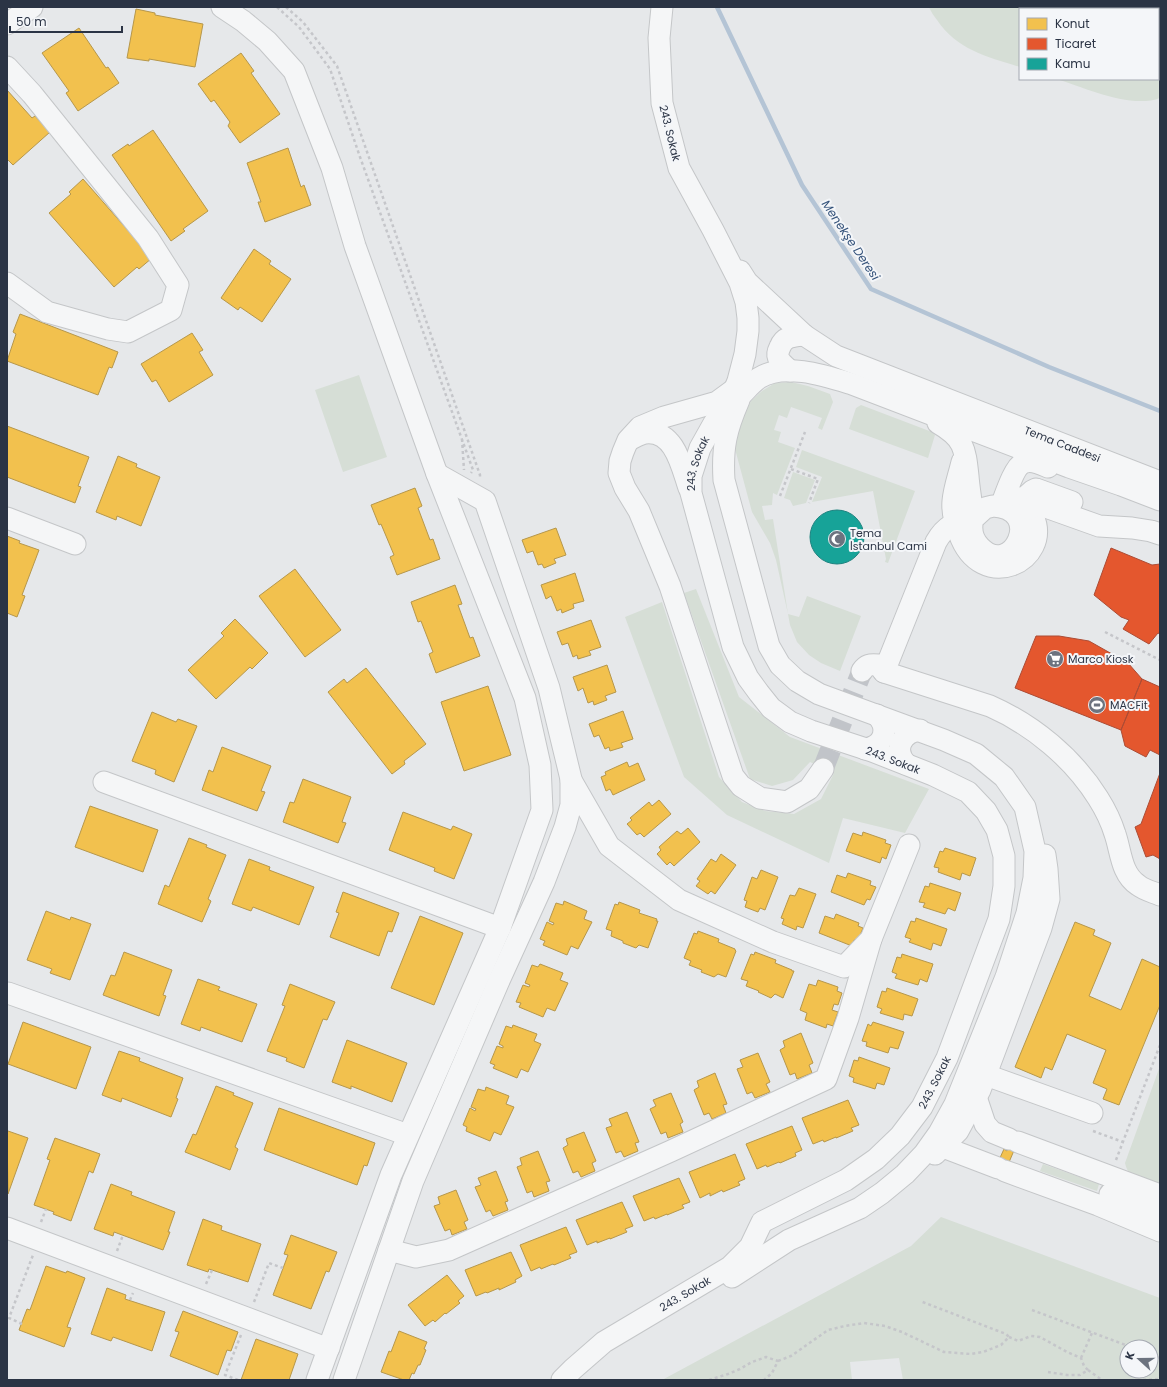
<svg xmlns="http://www.w3.org/2000/svg" width="1167" height="1387" font-family="Poppins,sans-serif">
<rect width="100%" height="100%" fill="#e6e8ea"/>
<path fill="#d6ded6" fill-rule="evenodd" d="M929 7H1160V98C1131 109 1085 88 1057 79H1158V9H1020V67C988 57 957 50 937 20 934 16 931 12 929 7Z
M359 375 387 457 343 472 315 390Z
M791 382 808 386 830 394 833 402 822 430 818 428 822 418 791 407 787 418 779 415 774 430 781 432 778 442 795 448 777 495 773 493 772 505 762 506 765 520 773 519 788 614 799 617 807 596 861 616 840 671 821 663 809 655 797 642 790 625 788 614 776 560 770 543 752 512 735 449 736 432 751 401 762 391 775 383Z
M861 405 932 432 935 435 928 458 849 429 856 408Z
M802 450 915 491 888 563 885 562 886 559 873 491 812 502 822 477 796 467Z
M793 472 815 480 806 503 793 506 790 500 784 498Z
M696 589 739 697 790 737 929 789 905 833 843 818 829 863 727 815 684 777 625 617 662 602 719 777 742 802 765 811 794 814 821 799 834 773 810 762 793 780 772 786 750 779 684 593Z
M1160 1066V1187C1144 1182 1129 1181 1125 1163Z
M1043 1164 1099 1184 1097 1191 1040 1171Z
M941 1217 1160 1298V1380H903L899 1358 850 1362 852 1380H662L911 1246ZM1127 1347H1151V1371H1127Z"/>
<path fill="#f2c14e" stroke="#b6974b" d="M136 9 155 13V15L203 24 195 67 149 59V61L127 58Z
M79 28 106 68 108 67 119 83 78 111 66 93 69 91 42 53Z
M241 53 254 71 251 73 280 114 240 143 228 126 230 122 214 100 211 102 198 84Z
M7 90 32 118 35 116 50 132 13 165 7 159Z
M153 130 208 211 183 229 185 231 171 241 112 155 128 144 129 146Z
M288 148 301 187 304 185 311 205 265 222 258 202H261L247 163Z
M83 179 152 258 139 269 137 267 114 287 49 213 71 194 69 192Z
M254 249 271 261 269 264 291 279 262 322 240 307 238 310 221 298Z
M20 314 118 352 112 368 109 367 98 395 7 361 16 334 13 332Z
M192 333 203 350 199 352 213 375 169 402 156 380 152 382 141 364Z
M7 426 89 457 78 486 81 487 75 503 7 477Z
M118 456 137 464 136 467 160 477 141 526 117 516 116 520 96 512Z
M415 488 422 506 418 508 430 540 433 539 440 559 397 575 390 557 394 555 381 524 379 525 371 505Z
M556 528 566 555 554 559 556 563 544 568 542 564 538 565 533 551 527 553 522 540Z
M7 536 20 541 19 543 39 550 22 595 25 596 17 617 7 613Z
M295 569 341 630 305 657 259 596Z
M575 573 584 601 573 604 574 608 562 613 561 609 557 611 551 596 546 599 541 585Z
M455 585 462 604 458 605 470 638 473 637 480 656 436 673 429 654 433 652 421 621 418 622 411 602Z
M235 619 268 653 252 669 250 667 216 699 188 670 224 636 221 633Z
M591 620 601 647 589 651 591 655 578 659 577 655 573 657 568 643 562 645 557 632Z
M607 665 616 692 605 696 607 700 594 705 593 701 588 703 583 688 578 691 573 677Z
M366 668 426 744 404 761 405 764 392 774 328 692 344 679 347 683Z
M488 686 511 755 464 771 441 702Z
M623 711 633 739 621 743 623 747 610 751 609 747 605 749 599 735 594 737 589 724Z
M152 712 176 722 178 719 197 726 174 782 155 774 156 770 132 761Z
M222 747 271 766 261 791 265 792 257 811 202 790 209 770 213 772Z
M627 762 629 767 638 763 645 780 613 795 610 789 606 791 601 777 606 775 605 772Z
M303 779 351 797 342 822 346 823 338 843 283 822 290 802 294 803Z
M659 800 671 814 644 837 640 833 637 835 627 824 632 820 630 818 649 802 652 806Z
M90 806 158 830 143 872 75 847Z
M403 812 451 830 453 826 472 834 454 879 434 871 435 868 389 850Z
M688 828 700 842 674 866 670 862 667 865 657 854 661 850 659 847 677 831 681 834Z
M863 832 886 840 885 843 891 845 886 859 882 857 880 863 846 851 853 833 862 836Z
M189 838 207 845 206 847 226 855 208 899 211 901 202 922 158 904 165 885 169 887Z
M945 848 976 858 970 876 962 873 960 880 938 872 939 868 934 867 940 851 943 852Z
M721 854 736 865 715 894 711 891 708 894 696 886 700 881 697 879 711 859 716 862Z
M249 859 270 867 269 870 314 887 299 925 253 907 251 911 232 904Z
M761 870 778 877 765 910 760 908 758 912 745 907 747 901 744 900 752 877 757 879Z
M848 873 871 881 870 885 876 887 870 900 867 899 864 905 831 892 837 875 846 878Z
M930 883 961 893 955 911 948 908 945 914 923 907 925 903 919 902 925 886 929 887Z
M799 888 816 894 803 928 797 926 796 930 782 924 784 919 781 918 790 895 795 896Z
M343 892 399 913 392 932 388 931 379 956 330 937 339 913 336 912Z
M564 901 587 911 584 919 592 922 578 949 571 946 567 955 543 945 545 941 540 939 547 922 553 925 554 923 549 921 556 903 563 905Z
M619 902 640 910 639 913 657 919 656 921H658L648 948 639 945 636 948 623 943V941L611 936 612 931 606 929 615 904 618 905Z
M46 911 70 920 71 917 91 924 70 980 50 973 52 969 27 960Z
M836 914 859 923 858 926 863 928 858 941 854 940 852 946 819 933 825 916 834 919Z
M420 916 463 933 434 1005 391 988Z
M916 918 947 929 941 946 933 943 931 950 909 942 911 939 905 937 911 921 915 922Z
M1075 922 1095 930 1093 935 1111 943 1089 996 1121 1010 1142 959 1160 967V1005L1119 1105 1103 1099 1107 1089 1093 1083 1106 1050 1067 1034 1052 1070 1045 1067 1041 1078 1015 1067Z
M698 931 719 939 718 942 735 949V950L736 951 726 977 718 974 714 977 701 972 702 970 689 965 691 961 684 958 694 933 697 934Z
M124 952 172 970 163 995 166 996 159 1016 103 995 111 975 115 976Z
M755 952 776 960 775 963 792 970V971H794L783 998 775 994 771 998 758 992 759 991 746 986 748 981 741 979 751 954 754 955Z
M902 954 933 964 927 982 920 979 918 985 895 978 897 974 892 972 897 957 901 958Z
M540 964 563 973 560 980 568 983 555 1011 547 1008 543 1017 519 1007 521 1003 516 1002 523 985 529 987 530 985 525 983 532 965 538 967Z
M198 979 220 987 218 990 257 1004 242 1042 201 1027 200 1031 181 1024Z
M818 980 838 987 837 991 842 993 838 1005 834 1004 832 1010 838 1012 833 1026 827 1024 826 1028 805 1020 807 1013 800 1010 809 984 816 986Z
M290 984 335 1002 327 1020 323 1019 304 1068 286 1061 287 1058 267 1051 285 1006 282 1005Z
M887 988 918 999 912 1016 904 1014 903 1020 880 1013 882 1009 877 1007 882 991 886 992Z
M23 1022 91 1047 76 1089 8 1064Z
M873 1022 904 1032 898 1049 890 1047 888 1053 866 1046 867 1042 862 1041 868 1024 871 1026Z
M513 1025 537 1034 534 1041 541 1044 528 1072 521 1069 517 1078 493 1068 495 1065 490 1063 497 1046 503 1048V1046L499 1044 506 1026 512 1028Z
M801 1033 813 1063 809 1065 812 1073 797 1079 795 1073 790 1075 780 1050 785 1047 783 1041Z
M347 1040 407 1063 392 1102 351 1086V1089L332 1082Z
M119 1051 140 1058 139 1061 183 1078 176 1098 178 1099 171 1117 122 1098 121 1102 102 1095Z
M758 1053 770 1082 766 1084 770 1092 755 1098 752 1092 747 1094 737 1069 743 1067 740 1060Z
M859 1057 890 1068 884 1085 877 1083 875 1089 853 1082 854 1078 849 1076 854 1060 858 1061Z
M715 1073 727 1104 723 1105 726 1113 712 1119 709 1113 704 1115 694 1090 699 1087 697 1081Z
M216 1086 234 1093 233 1095 253 1103 235 1147 238 1149 230 1170 185 1152 193 1134 196 1135Z
M486 1087 509 1096 506 1104 514 1107 501 1135 494 1132 490 1141 466 1131 467 1127 463 1125 470 1108 475 1111 476 1109 471 1107 478 1089 485 1091Z
M671 1093 683 1122 680 1124 683 1132 668 1138 666 1132 661 1134 650 1109 656 1106 653 1100Z
M848 1100 859 1125 851 1128 853 1131 836 1138V1137L824 1142 823 1140 813 1144 802 1118Z
M279 1108 375 1143 367 1166 364 1165 357 1185 264 1150Z
M627 1112 639 1142 635 1143 638 1151 624 1157 621 1151 616 1153 606 1128 612 1126 609 1119Z
M792 1126 802 1150 795 1153 796 1156 780 1163 779 1162 767 1167 766 1165 757 1169 746 1144Z
M1011 1130 1021 1134 1004 1174 999 1160 1004 1149 1007 1151Z
M8 1131 28 1138 8 1194 7 1132Z
M584 1132 596 1161 592 1163 595 1171 581 1177 578 1171 573 1173 563 1148 568 1145 566 1139Z
M55 1138 100 1154 93 1173 89 1171 71 1221 53 1214 54 1212 34 1205 50 1160 47 1159Z
M538 1151 550 1181 546 1182 549 1191 534 1197 532 1191 527 1193 517 1167 522 1165 520 1158Z
M735 1154 745 1179 738 1182 740 1185 723 1192 722 1190 710 1196V1193L700 1198 689 1172Z
M496 1171 508 1201 505 1202 508 1210 493 1216 490 1210 486 1212 475 1187 481 1185 478 1178Z
M679 1178 690 1202 682 1205 684 1208 667 1215V1214L655 1219 654 1217 644 1221 633 1196Z
M111 1184 132 1192 131 1195 175 1212 168 1232H170L163 1250 114 1232 113 1236 94 1229Z
M456 1190 468 1220 464 1222 467 1229 452 1235 450 1229 445 1231 434 1206 440 1204 438 1197Z
M622 1202 633 1226 625 1229 627 1232 610 1239V1238L597 1243V1241L587 1245 576 1220Z
M203 1219 222 1226 221 1230 261 1244 248 1282 209 1269 208 1272 187 1265Z
M566 1227 577 1252 569 1255 571 1258 554 1265 553 1264 541 1269 540 1267 531 1271 520 1245Z
M291 1235 337 1252 329 1272 326 1271 311 1309 273 1295 288 1255 284 1254Z
M511 1252 522 1276 515 1280 516 1282 499 1290V1288L487 1293 486 1292 476 1296 465 1270Z
M46 1266 66 1273 67 1271 85 1278 67 1327 71 1328 64 1347 19 1330 27 1309 30 1310Z
M447 1275 464 1296 458 1301 460 1303 446 1314 445 1313 435 1322 433 1320 425 1326 408 1305Z
M107 1288 126 1295 125 1299 165 1312 152 1351 113 1337 111 1341 91 1334Z
M183 1311 238 1332 231 1351 227 1350 218 1375 170 1356 179 1332 175 1331Z
M399 1331 427 1342 424 1349 426 1350 420 1365H418L414 1374 412 1373 409 1380H404L381 1372 389 1351 391 1352Z
M256 1339 298 1354 289 1380H241Z"/>
<path fill="#e4572e" stroke="#ac4c35" d="M1111 548 1152 565 1160 564V634L1158 633 1149 644 1123 629 1129 620 1121 617 1094 595Z
M1036 636H1059L1089 641 1128 663 1142 679 1121 730 1015 688Z
M1142 679 1160 687V755L1150 750 1146 757 1125 746 1121 730Z
M1160 773V859L1153 855 1146 857 1135 827 1141 824Z"/>
<path fill="#17a398" stroke="#1d827f" d="M810 537a27 27 0 1 1 54 0a27 27 0 1 1-54 0Z"/>
<g fill="none" stroke-linecap="round" stroke-linejoin="round">
<path stroke="#b4c4d5" stroke-width="4.5" d="M717 7 802 185 871 289 1049 367 1160 411"/>
<path stroke="#c1c4c9" stroke-width="21" stroke-dasharray="21 10" stroke-linecap="butt" d="M823 769 862 671"/>
<g stroke="#c4c6c8" stroke-width="23">
<g id="minor">
<path d="M222 7 243 21 267 41 294 71 332 168 355 246 437 474 525 698 540 765 542 810 500 928 391 1175 317 1380"/>
<path d="M7 24 32 7"/>
<path d="M7 67 32 94 148 238 178 285 171 310 128 332 108 329 47 312 7 283"/>
<path id="s1" d="M740 271 747 282 804 335 836 356 1160 482"/>
<path d="M790 371C786 367 779 362 778 356 777 354 779 349 780 347 784 336 794 336 804 335"/>
<path d="M732 391 717 402 664 417 640 427 628 440 623 452 620 461 619 473 625 488 639 511 670 586 733 776 741 786 760 798 787 802 809 789 823 769"/>
<path d="M741 395C747 389 753 382 759 378 784 362 826 376 852 384L1069 467 1121 485 1160 500"/>
<path d="M631 439C635 437 640 434 645 433 675 429 682 468 689 488"/>
<path d="M962 462C959 475 954 488 953 501 952 512 955 523 959 533 981 596 1053 561 1033 516 1029 505 1018 496 1006 494"/>
<path d="M1021 501 1032 491 1036 489 1072 502"/>
<path d="M993 506C1046 509 1012 580 980 547 972 539 970 530 973 519L985 508Z"/>
<path d="M1001 506C1005 496 1014 467 1023 463 1031 459 1041 464 1048 467"/>
<path d="M1029 509 1037 505 1043 506 1099 526 1132 528 1151 531 1160 534"/>
<path d="M7 518 75 544"/>
<path d="M862 671C866 665 870 664 878 665L884 672 990 706C1033 725 1073 758 1098 798 1105 809 1111 821 1115 834 1121 851 1121 874 1138 885 1144 890 1153 892 1160 895"/>
<path d="M884 672 936 542C945 526 954 522 973 519 972 504 969 490 968 476 965 448 964 438 938 423"/>
<path d="M865 749C884 746 890 729 877 715"/>
<path d="M906 764C893 750 901 733 920 730"/>
<path d="M571 780 609 846 679 900 773 942 844 967 871 939 909 845"/>
<path d="M104 782 500 928"/>
<path d="M8 993 408 1135"/>
<path d="M986 1075 1092 1113"/>
<path d="M976 1097 985 1124 992 1132 1009 1139"/>
<path d="M1018 1142 1160 1195"/>
<path d="M943 1147 998 1168"/>
<path d="M935 1154 958 1131 980 1090 1041 928 1049 899 1047 869 1045 855"/>
<path d="M1005 1171 1098 1205 1160 1231"/>
<path d="M1110 1194 1160 1215"/>
<path d="M7 1228 321 1346 329 1348"/>
<path d="M389 1250 416 1257 449 1250 671 1151 826 1079 848 1018 871 939"/>
<path d="M732 1277 789 1240 860 1208 882 1193 905 1174 924 1154 939 1133 955 1104 1006 977 1027 913 1034 878 1035 851 1025 807 1004 777 976 754 944 740 819 694 797 681 780 665 769 646 724 480C722 447 726 430 739 400"/>
<path d="M344 1380 413 1181 498 983 544 882 565 827 571 805V779L549 688 485 501 437 474"/>
<path id="s2" d="M562 1380 573 1369 604 1342 730 1267 750 1247 762 1222 846 1180 876 1159 900 1136 922 1107 947 1058 999 919 1004 886V856L997 830 986 811 968 792 933 775 872 751 811 731 790 722 771 708 759 693 748 678 733 647 691 493V476L700 448 714 423 730 400 738 381 745 354 748 331V318L746 302 740 283 713 230 679 168 662 103 659 38 662 7"/>
</g>
</g>
<path stroke="#c5c6ca" stroke-width="2.5" stroke-dasharray="3 3" stroke-linecap="butt" d="M277 7 299 27 330 69 360 157 473 470 471 473
M286 7 303 22 337 66 480 475V479
M462 439 464 470
M791 469 818 479 809 503
M780 496 805 432
M1105 632 1160 660
M1093 1131 1123 1142
M1116 1160 1160 1045
M41 1222 46 1209
M117 1251 123 1235
M206 1284 212 1270
M130 1300 133 1293
M254 1302 269 1263 283 1268
M1032 1310 1131 1347
M22 1324 9 1318 33 1255
M1009 1337 1018 1341 1031 1336 1040 1337 1067 1352 1081 1358 1084 1366 1088 1370 1080 1375H1067L1048 1372
M1151 1355 1160 1358
M1081 1358 1092 1333
M778 1361 791 1356 828 1330 845 1326 864 1323 885 1326 902 1332 944 1352 971 1354 983 1352 1001 1345 1009 1337 1006 1334 920 1301
M1088 1370 1102 1380
M238 1380 225 1375 241 1335
M709 1380 728 1374 740 1369 752 1362 766 1357 778 1361 772 1373 764 1380
M1143 1380 1160 1379"/>
<use href="#minor" stroke="#f5f6f7" stroke-width="21"/>
</g>
<defs>
<g id="mosque-disc" transform="scale(0.9)"><circle r="9.5" fill="#6c737f" stroke="#f4f6f9"/><path d="M3.5-4.9A6 6 0 1 0 3.5 4.9A5 5 0 1 1 3.5-4.9Z" fill="#fff"/></g>
<g id="supermarket-disc" transform="scale(0.9)"><circle r="9.5" fill="#6c737f" stroke="#f4f6f9"/><path d="M-6-5.5h2.5l.6 2H6L4.5 2H-2.5L-4.4-4H-6ZM-1.5 3.2a1.3 1.3 0 1 0 .1 0ZM3 3.2a1.3 1.3 0 1 0 .1 0Z" fill="#fff"/></g>
<g id="stadium-disc" transform="scale(0.9)"><circle r="9.5" fill="#6c737f" stroke="#f4f6f9"/><path d="M0-5a6.5 5 0 1 0 0 10a6.5 5 0 1 0 0-10ZM-3.5-1.8h7v3.6h-7Z" fill="#fff"/></g>
</defs>
<g fill-rule="evenodd">
<use href="#mosque-disc" x="837" y="539"/>
<use href="#supermarket-disc" x="1055" y="659"/>
<use href="#stadium-disc" x="1097" y="705"/>
</g>
<g text-anchor="middle" dominant-baseline="central" stroke-width="4" stroke-linejoin="round" paint-order="stroke">
<g font-size="11" fill="#2b3445" stroke="#f4f6f9">
<text transform="translate(670 133) rotate(76)">243. Sokak</text>
<text stroke="none"><textPath href="#s1" startOffset="372">Tema Caddesi</textPath></text>
<text stroke="none"><textPath href="#s2" startOffset="1279">243. Sokak</textPath></text>
<text transform="translate(893 760) rotate(21)">243. Sokak</text>
<text stroke="none"><textPath href="#s2" startOffset="487">243. Sokak</textPath></text>
<text stroke="none"><textPath href="#s2" startOffset="151">243. Sokak</textPath></text>
</g>
<g font-size="11" fill="#2b3445" stroke="#f4f6f9" text-anchor="start">
<text x="850" y="533">Tema<tspan x="850" dy="13">İstanbul Cami</tspan></text>
<text x="1068" y="659">Marco Kiosk</text>
<text x="1110" y="705">MACFit</text>
</g>
<g font-size="12" font-style="italic" fill="#34527a" stroke="#f4f6f9">
<text transform="translate(851 240) rotate(56)">Menekşe Deresi</text>
</g>
</g>
<rect width="1167" height="1387" fill="none" stroke="#2b3445" stroke-width="16"/>
<rect x="1019" y="8" width="140" height="72" fill="#f4f6f9" stroke="#a4a8b1"/>
<rect x="1027" y="18" width="20" height="12" fill="#f2c14e" stroke="#a4a8b1"/>
<text x="1055" y="28" font-size="12" fill="#2b3445">Konut</text>
<rect x="1027" y="38" width="20" height="12" fill="#e4572e" stroke="#a4a8b1"/>
<text x="1055" y="48" font-size="12" fill="#2b3445">Ticaret</text>
<rect x="1027" y="58" width="20" height="12" fill="#17a398" stroke="#a4a8b1"/>
<text x="1055" y="68" font-size="12" fill="#2b3445">Kamu</text>
<g transform="translate(1139 1359) rotate(291)"><circle r="19" fill="#f4f6f9" stroke="#a4a8b1"/>
<path d="M0-3L7 15L0 10L-7 15Z" fill="#6c737f"/>
<text y="-6" font-size="11" font-weight="bold" text-anchor="middle" fill="#2b3445">K</text>
</g>
<path d="M10 26v6h112v-6" fill="none" stroke="#2b3445" stroke-width="2"/>
<text x="16" y="26" font-size="12" fill="#2b3445" stroke="#f4f6f9" stroke-width="3" paint-order="stroke">50 m</text>
</svg>
